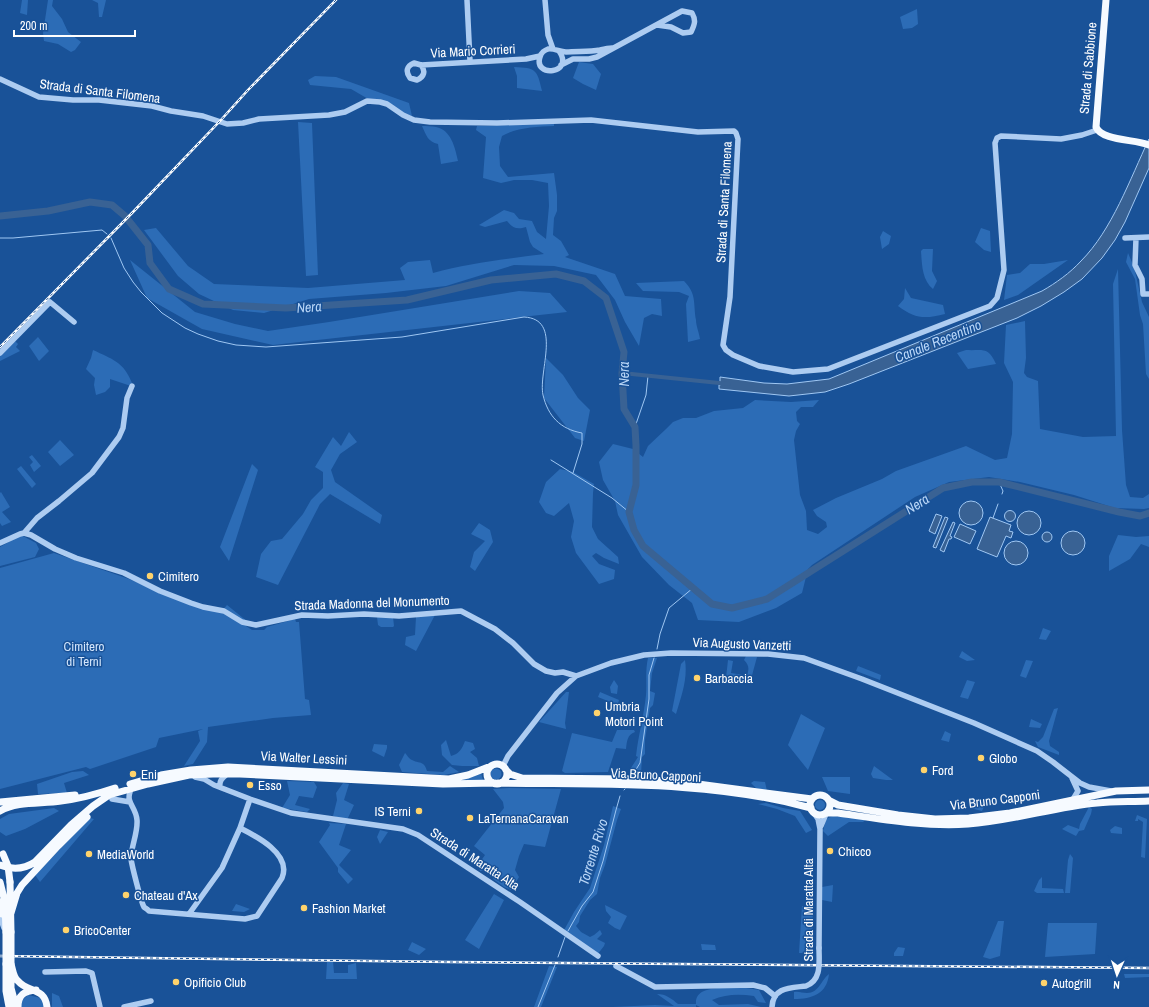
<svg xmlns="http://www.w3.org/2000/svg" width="1149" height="1007" font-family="'Archivo Narrow',sans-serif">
<rect width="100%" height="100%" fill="#195298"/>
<path fill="#2c6cb6" d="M22 0H28L27 15 20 13Z
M48 0H53L52 6 62 19 68 32 81 42 75 50 71 52 58 44 44 41 43 33Z
M92 0H106L102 17H99L98 3Z
M917 9 918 24 912 28 903 29 900 17Z
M579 62 593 64 601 74 596 90 583 84 573 78Z
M514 67C536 68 537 69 542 91L517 88V76Z
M315 76 336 77 409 103 412 116 370 100 351 89 310 85 308 80Z
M554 121V126C536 127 518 127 502 136L499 147 500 166 508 177 554 173 557 195V211L554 218 553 235 561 241 569 255 565 257 615 274 625 296 661 299 662 316 652 314 644 318 639 346 625 322 615 300 596 275 554 266 514 265 446 286 386 293 309 299 264 313 233 310 199 294 178 276 144 230 156 228 188 266 214 284 308 288 405 280 400 268 408 262 430 260 433 273C469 263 507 259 544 254L533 247 530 242 526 227C517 230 513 228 507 221L485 227 479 225 504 210 514 213 519 219 532 221 537 232 546 239 549 206 548 183 532 180H514L501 183 483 178 486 137 476 130 477 126C503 126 529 122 554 121Z
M298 122 312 123 318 275 306 276Z
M422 126C427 126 432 126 436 127 451 130 455 147 458 161L441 164 438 144C428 142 426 135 422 126Z
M981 228 990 231 991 252 984 250 975 242Z
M883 231 891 236 889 244 882 249 880 237Z
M923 249H933L932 271 937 281 933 289C922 280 922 265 921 251Z
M1128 253 1134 267 1142 302 1149 317V379L1146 374 1143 324 1140 315 1135 279 1126 262Z
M130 260 195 312 235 324 268 331 329 322 519 291 550 293 567 312 273 345 202 329 147 298Z
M1068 260 1018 295 1004 300 1007 275 1020 273 1030 264H1044Z
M1118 269 1122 430 1126 485 1130 497 1143 498 1149 494V508L1144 509 1115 508 1074 495 1020 482 989 477 949 482 915 497 812 565 808 569 802 593 776 608 739 622 698 620 692 603 669 585 642 557 618 515 615 501 603 480 599 462 613 444 633 449 643 457 648 446 666 429 673 422 683 418H696L714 411 743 408 755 400 791 402 819 400 813 407H801L796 412 797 421 800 424 796 431 794 440 800 495 806 511 807 530 818 534 827 527 826 522 817 516 813 510 836 498 882 479 896 471 966 446 995 460 1007 458 1012 434 1013 382 1004 363 1006 325 1025 321 1026 358 1024 373 1027 377 1038 381 1040 429 1083 437 1116 436 1113 284Z
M684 281C697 294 693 303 696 320 696 326 699 332 700 339L688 342 686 304 689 296 679 292 643 291 636 283Z
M905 288 911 298 943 305 945 314C925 319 915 319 898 306L904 299Z
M38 337 49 351 39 361 29 346Z
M14 340 18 344 16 347 20 351 0 361V354Z
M93 350C112 359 124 362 132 383L131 386 110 379V387L105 392 96 395 94 385 95 378 86 369 91 358Z
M966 350C983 351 988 346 996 364L968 369 957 353Z
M546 358 563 375 578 398 590 410 584 441 575 438 544 398Z
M349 432 357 442 340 454 331 470 335 482 382 515 380 524 330 494 320 504 278 585 256 577 261 554 271 541 282 539 303 514 311 500 323 488V472L315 467 333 437 341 446Z
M60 440 74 455 60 466 48 452Z
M32 455 41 466 34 472 30 465 33 462 29 457Z
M252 464 258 470 229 561 220 547Z
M21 466 36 484 32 488 17 469Z
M560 469 573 472 594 484 593 493 592 527 598 539 618 557 619 564 604 558 596 553 592 556 599 564 615 570 614 579 599 584 576 553 571 537 574 521 569 503 554 516 546 513 539 502 546 482Z
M1 492 10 507 2 512 11 522 2 526 0 523V493Z
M479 523 490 530 493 542 475 571 470 567 474 552 485 541 471 534Z
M21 535 36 543 39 549 35 557 0 566V547Z
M1118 535 1136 537 1149 536V547L1141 544 1130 559 1109 571V556Z
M54 553 129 579 189 604 221 612 227 605 248 622 246 626 252 630H264L267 627 295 619 296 622H299L305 699 309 700 311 715 273 718 208 727 207 742 193 764 184 766 200 741 198 731 203 729 159 738 156 747 90 769 86 767 0 789V568Z
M435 615 416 651 405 645 406 637 415 635 416 617Z
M377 617H393L394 626 393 627H381L378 625Z
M1043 628 1051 631 1046 640 1039 639Z
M962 651 975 660 967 661 959 657Z
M746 656 757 657 751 679 746 678C749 670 750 666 744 660Z
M648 658H657L652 673 650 691 655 693 653 705 650 708 645 740V754L642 757 641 774 631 775 629 771 638 757 636 756C638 736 644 716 646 695 647 683 645 671 648 658Z
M685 660C688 679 681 697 676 714L672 711 681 664Z
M728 660 733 661 731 673 743 675 742 683 736 684 726 678Z
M1026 660 1033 661 1026 678 1020 676Z
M858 666 881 675 880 680 856 671Z
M614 680 618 686 617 694 611 693 610 687Z
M967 680 975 682 968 699 960 697Z
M566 692H569L565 723 566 729 539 722Z
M600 692 619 700 618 704H615L598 697Z
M1058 708 1049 741 1050 746 1059 752V755L1038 747 1035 741 1038 742 1043 737 1054 709Z
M801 714 825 728 808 770 788 745Z
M1031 719 1042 724 1040 728 1029 727Z
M617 730H634L635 732C627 735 627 741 626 749L616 748 608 772 565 773 562 771 572 733 612 742Z
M945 731 951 734 949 742 941 740Z
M446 740 451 756C459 754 462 749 465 741L473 743 475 749 470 752 477 758 479 766H462L452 765 442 755 441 745Z
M374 744 387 745V748L384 757 372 751Z
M405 753C407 755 409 759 412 760 419 764 424 760 427 771L443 772 450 766 459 772 444 775 402 772 399 765Z
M874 766 893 780H886L873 778 871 774Z
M490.5 774a5.5 5.5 0 1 1 11 0a5.5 5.5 0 1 1-11 0Z
M83 771 89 775 64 783 67 793 38 794 37 784 72 772Z
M481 773 483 780 456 781Z
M822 777H850V794L828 791Z
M287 781 314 782 317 787 313 798 299 796 295 805 310 809 307 812 282 808 290 795Z
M754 781 765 782 767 791 756 788 751 783Z
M343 783 349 784 344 800 354 805 347 820 333 816 337 800 336 793Z
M509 788 561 789 545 847 524 844 519 856 515 870 519 877 511 890 504 887 493 879 496 873 488 865 486 866 482 871H480L478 865 485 855 474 846 504 808 503 802 493 789Z
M815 805a5 5 0 1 1 10 0a5 5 0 1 1-10 0Z
M973 800 985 804 982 811 970 808Z
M766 803 783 808 800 811 812 830 806 833 795 816 777 809 758 804Z
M613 806 621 809 617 820 605 865 600 878 597 894 590 900 580 916 579 922 576 926 581 932 590 937 594 935 600 930 602 934 597 939 605 943 604 946 597 955 563 932 574 912 590 888 604 845Z
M1089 807 1092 809 1091 814 1084 830 1079 831 1076 836 1062 829 1068 825 1079 829 1080 824Z
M54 808 59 811 25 829 6 836 0 832V819L9 814Z
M1137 815 1147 819 1145 858 1141 857 1143 822 1138 819V821H1135Z
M833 816 866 819 863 822H849L828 836 823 831 826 819Z
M90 818 94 819 40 882 35 875Z
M329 823 346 824 339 845 351 850 339 865 353 879 348 884 338 872V868L319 842 330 825Z
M1115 826 1122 828V834L1111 833 1110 830Z
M380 830 388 832 380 844 377 837Z
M1070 854 1073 858 1070 893H1065L1068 860Z
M1042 877V888L1063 889 1064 893H1037L1034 891 1039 880Z
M833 885 832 902 822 900V887Z
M494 894 504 900 479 949 465 940Z
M236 904 250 909 244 912 232 911Z
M605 905 627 916 620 930 615 928 608 923 611 917 606 911Z
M802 906 813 907 812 953H799Z
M998 921H1004L1000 956 990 959 983 957Z
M1048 923H1097L1095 954 1045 957Z
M412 942 426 949 419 955 408 950Z
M701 944 715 945 716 950H702Z
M898 947 905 948 903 956H894V953Z
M333 961 334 973H348V965L356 963 357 979H326L327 962Z
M549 966 557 967 541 1007H534Z
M829 974C827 994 812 999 794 999V992C799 991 802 993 807 993 819 993 821 980 829 974Z
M1124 974H1149V977L1125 978Z
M719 988H746L759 990 766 1003 758 1002 754 996C739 994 726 994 712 1000L719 1005 748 1004 761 1007H700L696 1005V1007H613L655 1005 674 1006 657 994C666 994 672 999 678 1004H696C695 991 708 989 719 988Z
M52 993 59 996 63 1007H52Z
M28 995 41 998 44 1007H21V1001Z"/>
<path fill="#396294" stroke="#9fc7f3" d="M1149 139V168L1125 222 1115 240 1102 258 1082 279 1064 292 1041 306 1017 318 849 384 825 392 789 396 719 389V385L724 384 720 382V377L764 383 787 384 829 379 1042 291C1056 283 1070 273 1081 261 1112 230 1130 179 1149 139Z
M959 513a12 12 0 1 1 24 0a12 12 0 1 1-24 0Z
M1004.5 516a5.5 5.5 0 1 1 11 0a5.5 5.5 0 1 1-11 0Z
M1017 523a12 12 0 1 1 24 0a12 12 0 1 1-24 0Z
M936 514 942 516 935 534 929 531Z
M945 517 948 518 936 548 933 547Z
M990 517 1011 525 1009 531 1013 532 1011 538 1006 536 997 557 977 549Z
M953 522 955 523 950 536 952 537 951 539H949L944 552 940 550Z
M960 524 976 531 970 544 954 537Z
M1061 543a12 12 0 1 1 24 0a12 12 0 1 1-24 0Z
M1042 537a5 5 0 1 1 10 0a5 5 0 1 1-10 0Z
M1004 553a12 12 0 1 1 24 0a12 12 0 1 1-24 0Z"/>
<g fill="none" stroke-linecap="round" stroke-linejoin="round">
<path stroke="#9fc7f3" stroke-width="1" d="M0 238H13L102 230 107 234
M111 238 124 268 133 282 141 292 162 313 185 328 198 334 218 341 236 345 266 347 402 337 524 317C563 319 538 371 543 395 548 416 560 429 582 433V444L573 473
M635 427 646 395 648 376
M551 460 612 498 629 512
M999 482 1003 491 1002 494
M993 518 998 504
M657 649 660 634 669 608 693 588
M632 776 640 763 649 699V675L654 658
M624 790 625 789
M568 931 582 906 593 892 603 861 616 810 620 796
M558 957 565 937
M538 1007 555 965"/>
<path stroke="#396294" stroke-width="4" d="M622 373 729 384"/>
<path stroke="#396294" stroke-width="7" d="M0 216 48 211 90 202 112 205 125 216 148 245 150 263 169 289 203 304 286 308 407 300 491 280 556 274 584 281 606 298 624 352 622 373 624 409 635 427 636 446V485L629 512 634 530 643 546 712 604 732 608 767 599 943 488 972 482H999L1119 512 1140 516 1149 513"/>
<path stroke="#adccf1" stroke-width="5.5" d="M467 0 470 61
M545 0 548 35 553 49
M559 51C575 74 533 78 540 57 541 53 545 50 548 49 554 48 560 52 566 52 577 51 589 52 600 50 604 49 608 48 612 48
M421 65C426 71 424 77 417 80L410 78C405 71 407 66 414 63L421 65 526 59 540 56
M561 65 573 59H589L597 57 682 11 692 13C696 20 695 24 691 32L683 33 671 27 657 25
M0 79 39 97 73 100H99L152 106 171 111 203 116 227 124 243 123 259 119 329 115 345 112 367 101 380 102 387 104 403 115 414 120 430 122 497 123 591 120 698 132 734 131 736 133 738 139 730 297 723 345 726 350 733 355 759 366 793 372 828 369 990 306 997 298 1004 270 995 143 997 138 1001 136 1061 139 1082 135 1097 130
M1125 238 1149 237
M1136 238 1135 265 1142 279 1143 294H1149
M0 353 50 302 74 322
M24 533 37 518 59 501 92 473 119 437 123 428 127 398 132 386
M0 543 20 534 24 533 31 535 55 549 76 558 124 573 160 591 191 603 203 607 224 611 242 622 256 625 302 615 328 616 364 614 399 616 461 611 495 629 513 643 534 664 546 671 555 673 563 672 576 676
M503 766 508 756 557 693 576 676 611 663 644 655 671 653 768 654 804 658 862 679 974 723 1037 751 1053 762 1080 783 1089 787 1111 791
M195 777 204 779 214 785 250 799 291 813 403 829 418 835 520 902 598 956
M220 787C219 781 222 778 227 774
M130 792C126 803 136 807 137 820 138 833 131 846 131 859 132 866 141 902 144 907 145 908 147 909 149 911L245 919 257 916 282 878C292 854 256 836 240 828
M112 799 130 802
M1072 801 1078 791 1072 778
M814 813 818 819 820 829 819 948
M821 826 826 814
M189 914 222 868 240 828 250 799
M0 917 4 928
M616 966 655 987 753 985 765 988 775 996
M45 972 86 971 92 973 100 1007
M124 1007 151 1001"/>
<path stroke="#f6faff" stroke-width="7" d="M1106 0 1096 127C1102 141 1135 139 1149 145
M487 774a10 10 0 1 1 20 0a10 10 0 1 1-20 0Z
M506 770 510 774 522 778 635 779 683 782 812 799
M498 783C602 785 709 780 811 808
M130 784 161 775 191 770 228 767 449 779 468 775 491 766
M810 805a10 10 0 1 1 20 0a10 10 0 1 1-20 0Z
M830 801 838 805 898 815 935 819 969 818 1010 813 1116 791 1149 790
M0 802 75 795
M0 811C17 801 41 804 61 801 79 799 97 794 115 788
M828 813H838C880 819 925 827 968 824 1012 821 1054 807 1097 803 1114 801 1132 802 1149 801
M0 865C12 870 23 870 35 862L71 825 93 806 109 795 148 784 189 775 213 774H240L443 784 495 783
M0 882 5 902 6 932
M10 882 11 932
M0 902 2 914
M11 913 17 893 22 885 58 846 87 817
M6 964V991L9 1007
M11 964C13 970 13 977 18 981 28 993 45 987 47 1007
M11 970V988L16 1007
M18 1007C18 995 24 991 36 990"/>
<g stroke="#fff" stroke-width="2.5">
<path id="rail" d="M0 347 133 212 220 121 248 90 336 0
M0 956 450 962 1149 968"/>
</g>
<use href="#rail" stroke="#195298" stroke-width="1" stroke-dasharray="3" stroke-linecap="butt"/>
<path stroke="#adccf1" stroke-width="5.5" d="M772 1007C773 987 790 988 806 986 822 980 819 962 819 948"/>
<path stroke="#f6faff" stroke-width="7" d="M3 854 8 866 10 882
M11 932V964
M6 964V932"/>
</g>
<g fill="#ffd36c" stroke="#195298" stroke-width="1.5">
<circle cx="150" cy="576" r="4"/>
<circle cx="697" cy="678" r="4"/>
<circle cx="597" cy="713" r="4"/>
<circle cx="981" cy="758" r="4"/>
<circle cx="924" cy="770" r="4"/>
<circle cx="133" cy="774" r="4"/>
<circle cx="250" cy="785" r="4"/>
<circle cx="419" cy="811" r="4"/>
<circle cx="470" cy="818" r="4"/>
<circle cx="830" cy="851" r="4"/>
<circle cx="89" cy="854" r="4"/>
<circle cx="126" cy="895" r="4"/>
<circle cx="304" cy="908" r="4"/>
<circle cx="66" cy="930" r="4"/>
<circle cx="176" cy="982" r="4"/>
<circle cx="1044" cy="983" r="4"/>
</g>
<g text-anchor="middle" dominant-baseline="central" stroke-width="3" stroke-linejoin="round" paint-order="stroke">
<g font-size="13" fill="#fff" stroke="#195298">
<text transform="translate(473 51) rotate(-3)">Via Mario Corrieri</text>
<text transform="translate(1088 68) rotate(-85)">Strada di Sabbione</text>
<text transform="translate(100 91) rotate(7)">Strada di Santa Filomena</text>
<text transform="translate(724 202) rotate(-87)">Strada di Santa Filomena</text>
<text transform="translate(372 603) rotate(-2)">Strada Madonna del Monumento</text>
<text transform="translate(742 644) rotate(2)">Via Augusto Vanzetti</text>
<text transform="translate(304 758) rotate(3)">Via Walter Lessini</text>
<text transform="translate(656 775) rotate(3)">Via Bruno Capponi</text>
<text transform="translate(995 800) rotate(-7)">Via Bruno Capponi</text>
<text transform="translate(475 859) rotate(33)">Strada di Maratta Alta</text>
<text transform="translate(808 910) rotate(-90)">Strada di Maratta Alta</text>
</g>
<g font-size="13" fill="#fff" stroke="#195298" text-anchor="start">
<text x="158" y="576">Cimitero</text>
<text x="705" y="678">Barbaccia</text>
<text x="605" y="706">Umbria<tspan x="605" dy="15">Motori Point</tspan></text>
<text x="989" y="758">Globo</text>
<text x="932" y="770">Ford</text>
<text x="141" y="774">Eni</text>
<text x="258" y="785">Esso</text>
<text x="411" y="811" text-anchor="end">IS Terni</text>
<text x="478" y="818">LaTernanaCaravan</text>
<text x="838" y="851">Chicco</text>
<text x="97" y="854">MediaWorld</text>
<text x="134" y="895">Chateau d'Ax</text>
<text x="312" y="908">Fashion Market</text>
<text x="74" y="930">BricoCenter</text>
<text x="184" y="982">Opificio Club</text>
<text x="1052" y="983">Autogrill</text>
</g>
<g font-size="13" fill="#d4e6fc" stroke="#195298">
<text x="84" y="646">Cimitero<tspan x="84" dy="15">di Terni</tspan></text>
</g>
<g font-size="14" font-style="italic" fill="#b9d6f7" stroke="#195298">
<text transform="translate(309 307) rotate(-4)">Nera</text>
<text transform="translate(938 341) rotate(-22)">Canale Recentino</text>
<text transform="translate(624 374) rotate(-90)">Nera</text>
<text transform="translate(917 504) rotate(-32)">Nera</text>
<text transform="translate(593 852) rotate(-73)">Torrente Rivo</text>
</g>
</g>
<g transform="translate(1117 975) rotate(183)" stroke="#195298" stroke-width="3" paint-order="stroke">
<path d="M0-3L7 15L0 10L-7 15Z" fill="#ffffff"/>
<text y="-6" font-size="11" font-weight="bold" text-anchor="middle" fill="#ffffff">N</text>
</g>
<path d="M14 30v6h121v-6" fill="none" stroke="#ffffff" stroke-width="2"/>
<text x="20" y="30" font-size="12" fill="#ffffff" stroke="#195298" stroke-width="3" paint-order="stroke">200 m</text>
</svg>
